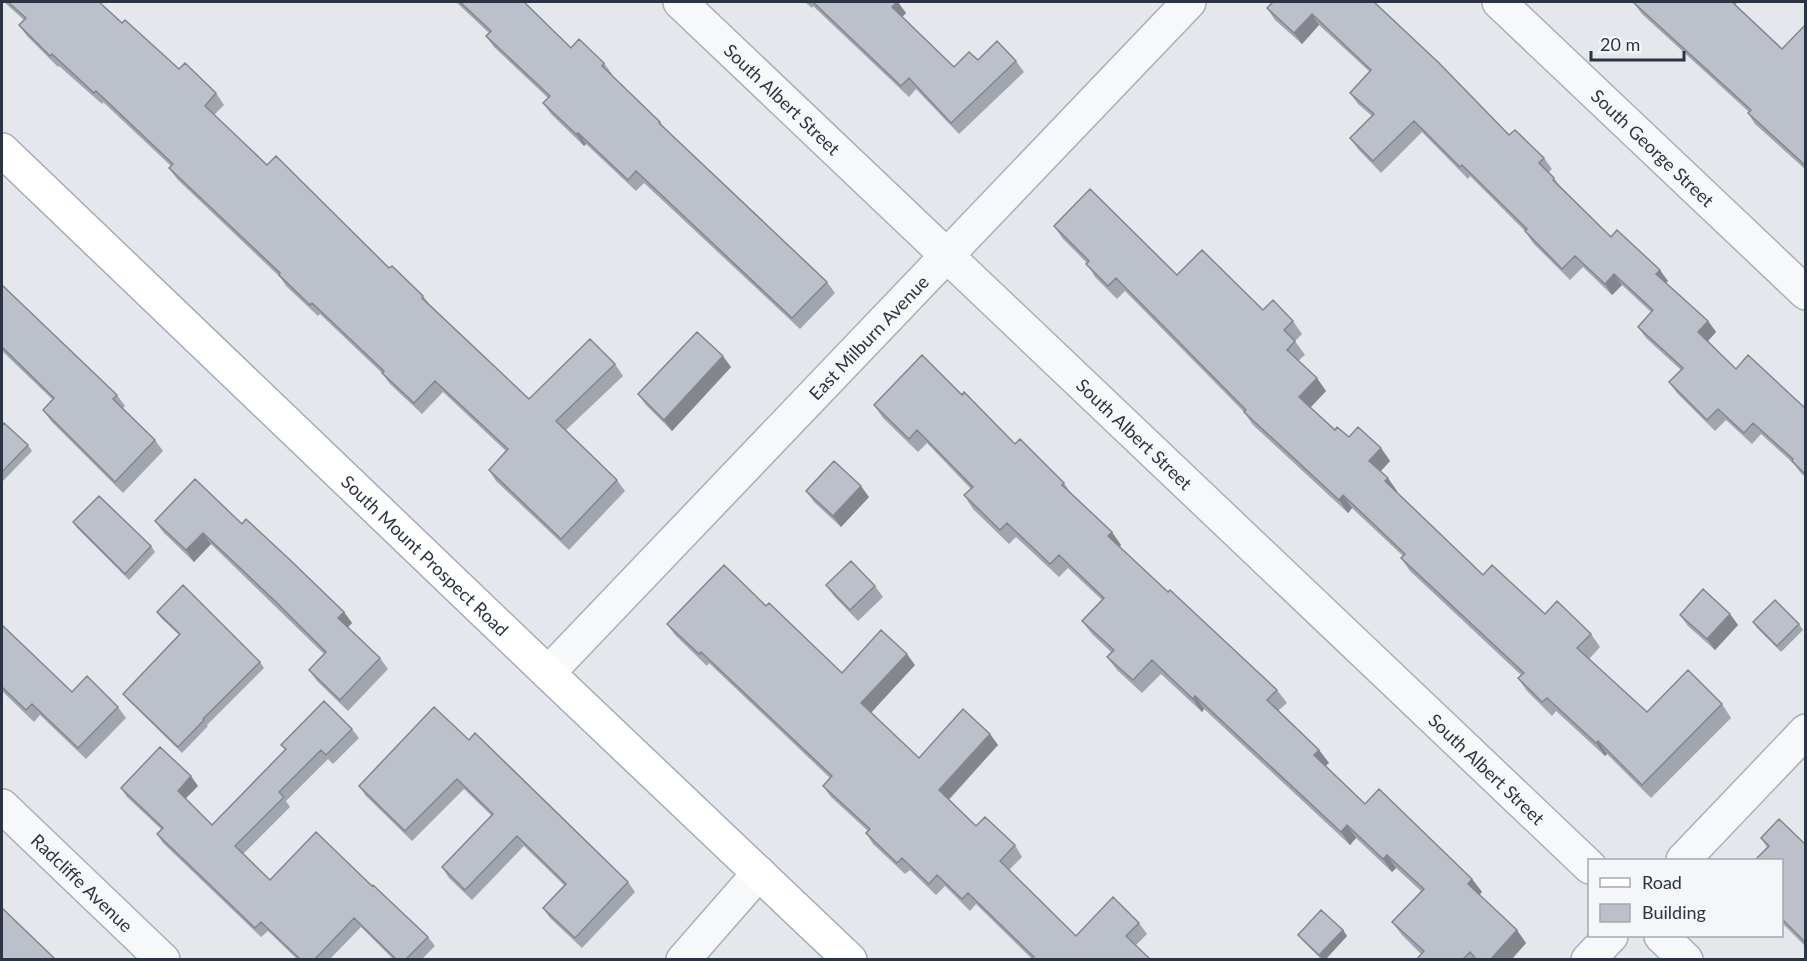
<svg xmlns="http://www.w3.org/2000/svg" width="1807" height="961" font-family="Lato,sans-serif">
<rect width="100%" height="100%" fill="#e4e7ec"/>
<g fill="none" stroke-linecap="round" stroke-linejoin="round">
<g stroke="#a9aeb7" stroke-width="36">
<g id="minor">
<path id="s1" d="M680 2 1590 867"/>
<path id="s2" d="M1499 2 1806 293"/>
<path id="s3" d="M548 673 1189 2"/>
<path id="s4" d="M2 806 163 960"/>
<path d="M1683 860 1806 731"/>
<path d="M1661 936 1686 960"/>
<path d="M683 960 759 873"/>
<path d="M1588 960 1611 936"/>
</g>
</g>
<g stroke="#a3abb8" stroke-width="36">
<g id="major">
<path id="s5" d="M2 150 548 673 850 960"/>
</g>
</g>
<use href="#minor" stroke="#f7f8fa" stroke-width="33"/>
<use href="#major" stroke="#fff" stroke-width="33"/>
</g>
<path fill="#a1a5ae" d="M4 2H99L122 23 179 69 216 93 224 105 214 115 267 165 389 268 423 296 430 305 529 399 615 364 623 376 566 430 617 480 625 491 569 550 496 481 489 470 506 451 443 392 422 414 390 384 382 373 320 314 318 316 286 286 281 278 177 179 169 168 171 166 103 102 102 104 59 66 58 67 27 36 19 25 24 20Z
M456 2H524L571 48 604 63 612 74 611 75 660 122 667 131 827 282 835 293 800 329 644 183 636 191 586 144 584 146 551 114 543 103 548 98 494 47 486 36 489 33Z
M805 2H897L906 13 902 17 954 67 978 60 1016 61 1024 72 959 134 916 89 909 97 813 6 812 8Z
M1374 2 1509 135 1544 158 1552 169 1548 173 1554 178 1560 186 1611 237 1668 281 1666 283 1708 321 1716 332 1708 341 1736 369 1806 409V478L1800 472 1794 464 1761 434 1752 444 1726 420 1715 431 1677 393 1669 382 1681 370 1646 338 1638 327 1651 312 1622 285 1612 295 1583 267 1570 280 1533 243 1525 231 1470 176 1468 179 1422 132 1381 173 1358 149 1350 138 1372 116 1358 104 1350 93 1370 72 1319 25 1302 44 1275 20 1267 8Z
M1633 2H1738L1735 5 1782 49 1806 24V170L1755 124 1748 113 1749 112 1642 14Z
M1054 226 1263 310 1293 321 1302 334 1295 341 1305 355 1298 361 1326 391 1310 408 1335 430 1349 437 1381 448 1390 461 1381 471 1397 491 1396 492 1483 575 1545 614 1591 634 1600 647 1589 659 1647 712 1722 704 1731 718 1651 798 1607 754 1605 756 1556 711 1552 716 1527 691 1518 678 1521 675 1410 571 1401 558 1403 556 1352 508 1348 513 1253 425 1244 412 1125 291 1117 299 1095 277 1087 263 1063 239Z
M2 285 117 395 125 406 122 409 155 440 163 451 123 493 51 421 43 410 53 400 2 351Z
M731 367 672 431 646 405 638 394Z
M962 395 1015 444 1064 483 1072 495 1121 545 1119 547 1168 592 1277 690 1287 703 1278 711 1319 750 1329 763 1325 766 1365 804 1472 879 1482 892 1479 894 1526 943 1511 960H1416L1421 954 1402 935 1392 922 1421 891 1396 868 1392 872 1356 838 1350 845 1204 709 1202 712 1161 674 1142 693 1117 670 1107 657 1111 652 1092 634 1082 621 1102 600 1068 568 1059 577 1016 537 1009 544 973 509 964 495 971 489 927 443 918 452 883 418 874 405Z
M2 426 28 445 32 451 2 482Z
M806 491 869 497 841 527 814 502Z
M155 521 242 524 344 612 352 623 348 627 380 658 388 669 348 711 317 681 309 670 324 654 211 544 194 562 163 532Z
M73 522 151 546 155 552 129 580 77 528Z
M826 585 875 586 883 597 858 621 834 596Z
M766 606 842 673 915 665 870 712 919 758 990 734 998 745 949 800 976 826 1015 845 1022 857 1009 870 1076 936 1139 923 1147 934 1136 945 1032 959 976 904 970 911 945 886 936 895 910 870 905 874 873 844 866 833 868 831 831 797 823 786 830 778 709 663 707 666 675 635 667 624Z
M157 612 260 662 264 668 207 725 208 726 182 753 127 699 123 694 179 635 161 618Z
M1730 614 1738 625 1715 650 1688 626 1680 615Z
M1753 622 1799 624 1803 630 1781 652 1757 628Z
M2 625 72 692 118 707 126 718 86 759 40 715 34 722 2 691Z
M352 729 359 738 333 764 328 759 286 801 290 807 243 854 270 880 372 886 428 937 435 946 421 960H394L361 927 329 960H298L268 931 261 937 163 843 157 834 161 829 127 797 121 788 198 786 185 799 212 825 285 750 281 745Z
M469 740 628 882 635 892 582 948 550 918 543 908 565 886 524 846 472 900 449 878 442 867 492 816 464 789 412 841 366 796 359 786Z
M1761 838 1806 845V947L1782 923V861L1767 847Z
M1343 930 1347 936 1325 960H1322L1302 940 1298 935Z"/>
<path fill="#83868d" d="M898 2 906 13 900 19 892 7Z
M1312 14 1319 25 1302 44 1294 33Z
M578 133 586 144 584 146 576 134Z
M1660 270 1668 281 1664 285 1656 274Z
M1614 274 1622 285 1612 295 1605 284Z
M1708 321 1716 332 1706 343 1698 332Z
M723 356 731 367 672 431 664 420Z
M1317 378 1326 391 1308 410 1299 397Z
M1381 448 1390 461 1378 474 1369 461Z
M1388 478 1397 491 1394 495 1385 481Z
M861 486 869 497 841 527 833 516Z
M1343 495 1352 508 1348 513 1339 500Z
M1112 532 1121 545 1117 550 1108 536Z
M203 533 211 544 194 562 186 550Z
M344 612 352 623 346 629 338 618Z
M1730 614 1738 625 1715 650 1707 639Z
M907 654 915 665 869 715 861 703Z
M1195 696 1204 709 1202 712 1193 699Z
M990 734 998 745 947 801 939 790Z
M1598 741 1607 754 1605 756 1596 743Z
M1319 750 1329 763 1323 768 1314 755Z
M191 776 198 786 184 800 178 791Z
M1347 825 1356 838 1350 845 1341 832Z
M1387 855 1396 868 1392 872 1383 859Z
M1472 879 1482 892 1477 897 1468 884Z
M1343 930 1347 936 1325 960H1323L1319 955Z
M1517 930 1526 943 1511 960H1490Z"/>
<path fill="#bbc0ca" stroke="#83868d" stroke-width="1.5" d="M8 2H99L122 23 125 20 179 69 185 63 216 93 205 106 267 165 276 156 389 268 392 266 423 296 422 298 529 399 590 339 615 364 556 421 617 480 561 539 489 470 508 449 435 381 414 403 382 373 384 371 312 303 310 305 279 275 280 273 169 168 173 164 96 91 94 93 52 54 50 56 19 25 26 18Z
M460 2H524L571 48 579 39 604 63 602 66 660 122 659 123 827 282 792 318 636 171 628 180 578 133 576 134 543 103 550 96 486 36 491 31Z
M813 2H897L892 7 954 67 969 52 978 60 997 41 1016 61 951 123 909 78 901 86Z
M1273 2H1374L1439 63 1509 135 1515 130 1544 158 1539 163 1554 178 1553 180 1611 237 1617 230 1660 270 1656 274 1708 321 1698 332 1736 369 1748 355 1806 409V475L1792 461 1793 459 1753 423 1744 433 1718 409 1707 420 1669 382 1683 368 1638 327 1653 310 1614 274 1605 284 1575 256 1562 269 1525 231 1527 229 1462 165 1460 167 1414 121 1373 161 1350 138 1374 114 1350 93 1371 70 1312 14 1294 33 1267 8Z
M1635 2H1732L1782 49 1806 24V166L1748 113 1751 110 1634 3Z
M1090 189 1177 275 1202 250 1263 310 1273 300 1293 321 1284 330 1295 341 1287 350 1317 378 1299 397 1335 430 1337 427 1349 437 1358 427 1381 448 1369 461 1388 478 1385 481 1483 575 1492 565 1545 614 1557 601 1591 634 1577 648 1647 712 1688 670 1722 704 1642 785 1598 741 1596 743 1547 698 1542 702 1518 678 1524 673 1401 558 1405 554 1343 495 1339 500 1244 412 1246 410 1116 278 1108 286 1086 264 1089 261 1054 226Z
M2 285 117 395 113 399 155 440 115 482 43 410 54 398 2 347Z
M697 332 723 356 664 420 638 394Z
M922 355 962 395 964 392 1015 444 1020 439 1064 483 1062 485 1112 532 1108 536 1168 592 1170 590 1277 690 1267 700 1319 750 1314 755 1365 804 1379 789 1472 879 1468 884 1517 930 1490 960H1477L1470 952 1462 960H1416L1424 951 1392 922 1424 889 1387 855 1383 859 1347 825 1341 832 1195 696 1193 699 1152 660 1133 680 1107 657 1114 650 1082 621 1104 598 1059 555 1050 564 1007 523 1000 530 964 495 973 487 917 430 909 439 874 405Z
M4 423 28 445 2 472V426Z
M834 461 861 486 833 516 806 491Z
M195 479 242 524 246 519 288 558 344 612 338 618 380 658 340 700 309 670 326 652 275 601 203 533 186 550 155 521Z
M99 496 151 546 125 574 73 522Z
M851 561 875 586 850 610 826 585Z
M724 565 766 606 769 603 842 673 881 630 907 654 861 703 919 758 963 709 990 734 939 790 976 826 985 817 1015 845 1000 861 1076 936 1113 897 1139 923 1126 936 1151 960H1032L1034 957 968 893 962 899 937 875 929 884 902 858 897 863 866 833 870 829 823 786 832 776 701 652 699 654 667 624Z
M183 585 260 662 203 719 204 720 178 747 123 694 180 634 157 612Z
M1703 589 1730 614 1707 639 1680 615Z
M1775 600 1799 624 1777 646 1753 622Z
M2 625 72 692 87 676 118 707 78 748 32 704 26 710 2 687Z
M324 701 352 729 326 755 321 750 279 792 284 797 235 846 270 880 316 832 372 886 373 885 428 937 405 960H397L354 918 314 960H301L261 922 255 928 157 834 163 828 121 788 160 747 191 776 178 791 212 825 286 749 281 745Z
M434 707 469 740 475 733 628 882 575 938 543 908 566 884 517 836 465 890 442 867 493 814 457 779 405 831 359 786Z
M1779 819 1806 845V943L1782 919V861H1754L1769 846 1761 838Z
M2 908 54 958 52 960H2Z
M1321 910 1343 930 1319 955 1298 935Z"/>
<g text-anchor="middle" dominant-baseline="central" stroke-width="4.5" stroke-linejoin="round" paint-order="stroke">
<g font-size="18" fill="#2b3445" stroke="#f4f6f9">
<text stroke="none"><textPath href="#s1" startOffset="141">South Albert Street</textPath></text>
<text stroke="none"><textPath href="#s2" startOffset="212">South George Street</textPath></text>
<text stroke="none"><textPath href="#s3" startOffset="464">East Milburn Avenue</textPath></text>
<text stroke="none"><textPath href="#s1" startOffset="627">South Albert Street</textPath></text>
<text stroke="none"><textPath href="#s5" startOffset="586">South Mount Prospect Road</textPath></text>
<text stroke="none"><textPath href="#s1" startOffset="1113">South Albert Street</textPath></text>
<text stroke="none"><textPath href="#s4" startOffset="111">Radcliffe Avenue</textPath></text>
</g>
</g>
<rect width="1807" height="961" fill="none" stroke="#2b3445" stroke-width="6"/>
<rect x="1588" y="859" width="195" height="78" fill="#f4f6f9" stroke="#a4a8b1" stroke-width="1.5"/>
<rect x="1600" y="878" width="30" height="9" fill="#ffffff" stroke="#a4a8b1" stroke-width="1.5"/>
<text x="1642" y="889" font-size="18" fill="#2b3445">Road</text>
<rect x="1600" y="904" width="30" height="18" fill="#bbc0ca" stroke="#a4a8b1" stroke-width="1.5"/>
<text x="1642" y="919" font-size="18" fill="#2b3445">Building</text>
<path d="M1591 51v9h93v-9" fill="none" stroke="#2b3445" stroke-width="3"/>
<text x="1600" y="51" font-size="18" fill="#2b3445" stroke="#f4f6f9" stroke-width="4.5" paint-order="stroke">20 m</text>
</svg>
